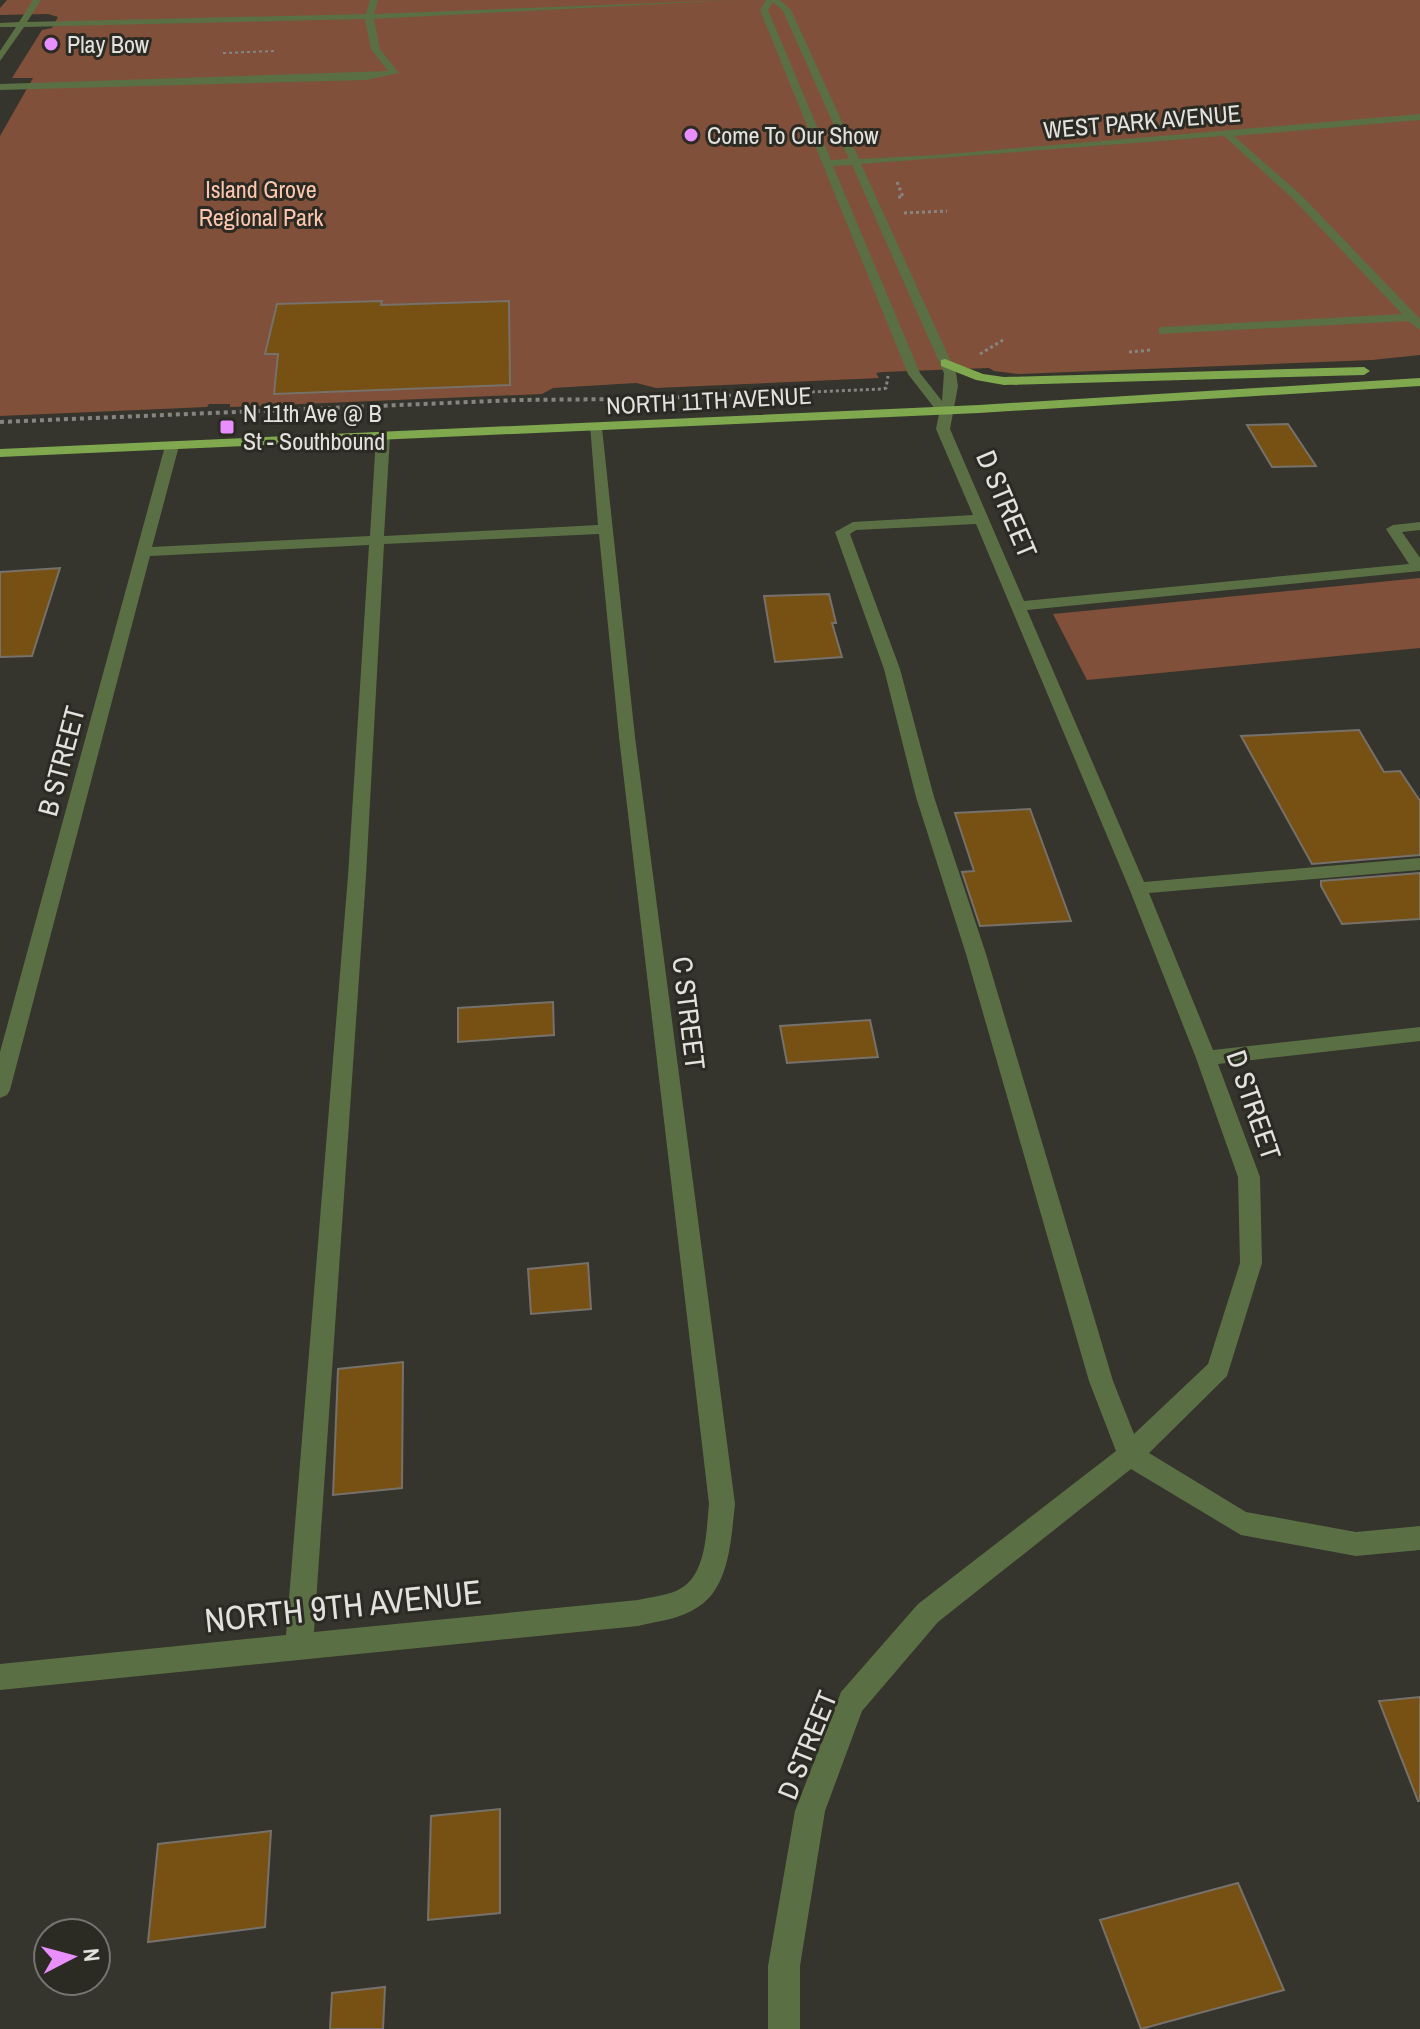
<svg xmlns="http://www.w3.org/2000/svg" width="1420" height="2029" font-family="'Archivo Narrow',sans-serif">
<rect width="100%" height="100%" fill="#35342d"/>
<path fill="#81503a" d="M7 0H1420V355L1372 360 1019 374 994 371 989 368 883 372 876 373 879 378 656 388 636 383 553 388 542 394 230 407V404H209L207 407 0 416V136L33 78H12L42 30 52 28 58 17 48 14 0 15V8Z
M1420 578V648L1087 680 1053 614Z"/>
<path fill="#775014" stroke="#76716a" stroke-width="2" d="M382 301 381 305 509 301 510 385 274 394 278 354H265L277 304Z
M1288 424 1316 466 1272 467 1247 425Z
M60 568 32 656 0 657V572Z
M829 594 836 623H832L842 657 775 662 764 596Z
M1359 730 1384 772 1400 771 1420 801V855L1312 864 1241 736Z
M1030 809 1071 921 980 926 962 872 974 871 955 813Z
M1420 873V919L1342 924 1321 886V881Z
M553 1002 554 1035 458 1042V1008Z
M870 1020 878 1057 787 1063 780 1026Z
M588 1263 591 1309 531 1314 528 1269Z
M403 1362 402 1488 333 1495 338 1369Z
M1420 1697V1801H1418L1379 1701Z
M500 1809V1913L428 1920 431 1816Z
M271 1831 265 1927 148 1942 158 1844Z
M1238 1883 1284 1990 1141 2029 1100 1920Z
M385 1987 383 2029H330L332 1993Z"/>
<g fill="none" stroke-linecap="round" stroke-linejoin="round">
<path stroke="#868580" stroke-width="2" stroke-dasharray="3 3" stroke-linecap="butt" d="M223 53 275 51"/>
<path stroke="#868580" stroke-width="3" stroke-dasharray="3 3" stroke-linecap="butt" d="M897 182 903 197H897
M904 213 947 211
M1129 352 1151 350
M980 354 1003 340
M662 398 883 389 886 388 888 376"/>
<path stroke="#868580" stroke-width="4" stroke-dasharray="4 4" stroke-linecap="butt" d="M662 398 707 396
M0 422 517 400 628 399"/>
<path fill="#5b6f45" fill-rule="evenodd" d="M33 0H41L27 22 366 14 370 0H378L374 14 735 0 374 19 380 49 399 73 366 80 0 90V84L388 71 371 49 365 19 24 27 0 61V51L16 27H0V23L19 22Z
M766 0H780L791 10 859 159 937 155 1420 114V120L1234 136 1300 194 1420 319V330L1408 321 1159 334V328L1163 327 1402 314 1292 198 1224 136 861 164 956 373 958 386 950 429 1024 601 1409 564 1386 529 1393 525 1420 522V530L1402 532 1420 558V571L1027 610 1144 882 1420 858V870L1149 893 1213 1050 1420 1027V1041L1218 1064 1260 1177 1262 1263 1227 1376 1149 1453 1246 1512 1356 1532 1420 1526V1550L1356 1556 1241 1535 1131 1469 938 1622 862 1711 825 1811 800 1966V2029H768V1966L795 1811 841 1692 918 1604 1116 1451 1089 1381 966 954 916 797 884 669 835 532 853 522 973 515 936 429 939 414 908 374 760 10ZM773 2 783 11 849 159 831 160 768 10ZM852 165 944 373 942 401 920 373 833 166ZM976 524 1129 888 1196 1058 1238 1177 1240 1263 1208 1364 1134 1434 1113 1381 986 954 934 797 900 669 850 534 856 530Z
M590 425 602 428 635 737 735 1504C731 1538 730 1587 698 1607 681 1619 658 1621 638 1626L0 1690V1664L286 1635 348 876 369 545 150 556 10 1090 7 1095 0 1098V1052L165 446 172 442 179 446 152 547 370 536 376 437 383 433 390 437 384 536 598 525ZM599 534 619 737 709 1504C706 1532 707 1578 676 1591 664 1596 650 1597 638 1600L314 1632 366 876 384 544Z"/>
<path fill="#7fa84f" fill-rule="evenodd" d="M945 359 983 374 1004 377 1364 367 1370 371 1364 375 1004 385 976 380 941 366V360Z
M1420 378V386L979 413 0 457V449L979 405Z"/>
</g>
<g fill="#e98efe" stroke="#2b2a23" stroke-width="3">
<circle cx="51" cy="44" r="8"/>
<circle cx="691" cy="135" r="8"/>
<rect x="219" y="419" width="16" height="16" rx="4"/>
</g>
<g text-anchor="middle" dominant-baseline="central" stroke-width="6" stroke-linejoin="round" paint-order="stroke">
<g font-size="24" fill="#e3e2de" stroke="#2b2a23" text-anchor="start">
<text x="67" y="44">Play Bow</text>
<text x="707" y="135">Come To Our Show</text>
<text x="243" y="413">N 11th Ave @ B<tspan x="243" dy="28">St - Southbound</tspan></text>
</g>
<g font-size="24" fill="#e3e2de" stroke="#2b2a23">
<text transform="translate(1142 121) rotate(-5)">WEST PARK AVENUE</text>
<text transform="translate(709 400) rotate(-3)">NORTH 11TH AVENUE</text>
</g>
<g font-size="24" fill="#fdc6ae" stroke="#2b2a23">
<text x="261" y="189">Island Grove<tspan x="261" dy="28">Regional Park</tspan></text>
</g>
<g font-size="28" fill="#e3e2de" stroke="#2b2a23">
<text transform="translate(1007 504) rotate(67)">D STREET</text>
<text transform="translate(61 761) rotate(-75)">B STREET</text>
<text transform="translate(689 1013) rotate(83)">C STREET</text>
<text transform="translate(1254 1105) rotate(71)">D STREET</text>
<text transform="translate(807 1745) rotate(-68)">D STREET</text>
</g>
<g font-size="34" fill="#e3e2de" stroke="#2b2a23">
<text transform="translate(343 1606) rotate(-6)">NORTH 9TH AVENUE</text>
</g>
</g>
<g transform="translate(72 1957) rotate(84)"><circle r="38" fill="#2b2a23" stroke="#75746e" stroke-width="2"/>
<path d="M0-6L14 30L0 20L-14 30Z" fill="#e98efe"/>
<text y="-12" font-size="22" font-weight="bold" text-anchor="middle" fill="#e3e2de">N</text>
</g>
</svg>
